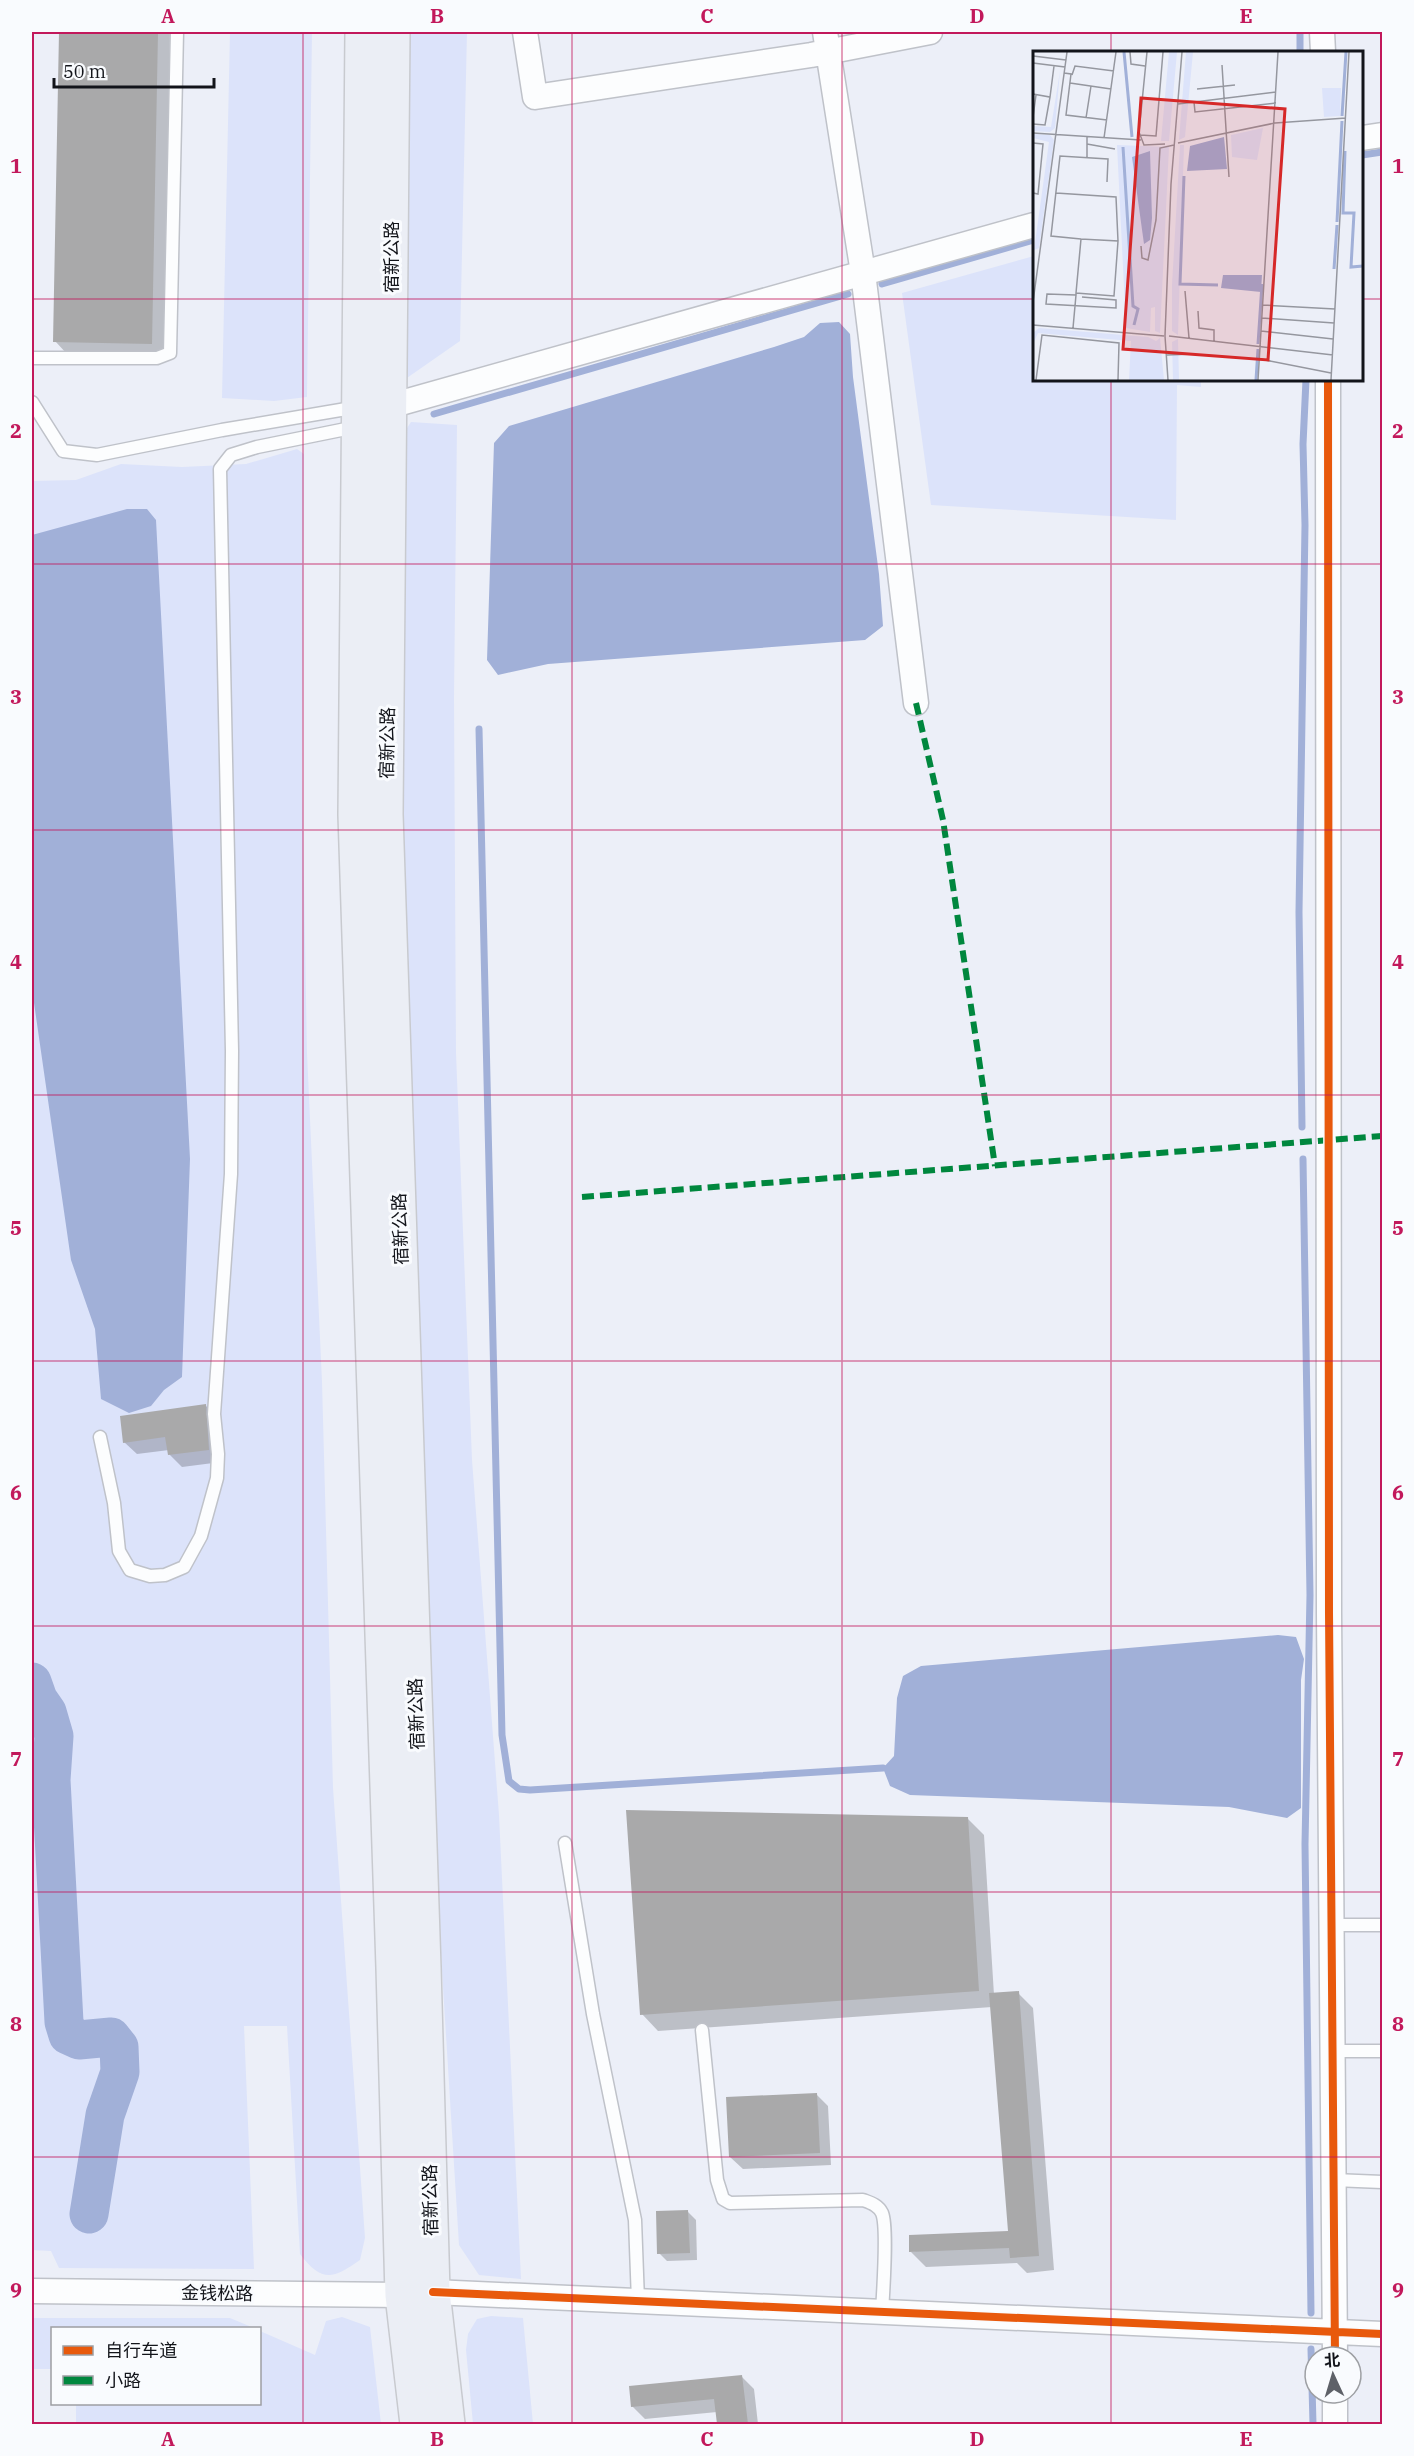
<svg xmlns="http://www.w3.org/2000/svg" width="1414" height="2456" font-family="'IBM Plex Serif','Noto Sans SC',serif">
<rect width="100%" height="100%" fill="#eceff8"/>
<path fill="#dce3fa" d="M230 32H312L307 397 274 401 222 398Z
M408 32H467L460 341 404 380Z
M1034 256V380H1201V387L1177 385 1176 520 931 505 902 293Z
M411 422 457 425 454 698 456 1053 472 1460 499 1815 521 2279 479 2275 459 2245 431 1793 399 811 401 437Z
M297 449 304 454 302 773 307 1053 322 1382 333 1788 365 2238 360 2260C333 2279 322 2283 300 2254L287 2026H244L254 2269 59 2268 51 2251 32 2250V481L76 480 121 464 182 467 246 464Z
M491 2316 523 2318 533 2424H473L466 2350 468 2334 477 2319Z
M342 2317 370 2327 381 2424H76V2404H260V2331L315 2355 326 2321Z
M32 2318H230L254 2328H52V2369H32Z"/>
<path fill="#a1b0d8" d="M839 322 850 334 853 377 879 574 883 626 865 640 548 664 498 675 487 660 494 443 509 426 774 347 804 337 820 323Z
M127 509H147L156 520 190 1159 182 1377 164 1390 151 1406 129 1413 101 1399 95 1329 71 1260 32 989V535Z
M1278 1635 1296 1637 1304 1659 1301 1680V1808L1287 1818 1229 1807 910 1795 890 1786 883 1768 894 1756 897 1698 903 1676 921 1666Z"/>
<path fill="#0003" d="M60 32H170L164 355 67 354 55 341Z
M206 1406 218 1418 221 1462 182 1467 169 1454V1450L137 1454 124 1442Z
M967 1818 984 1835 994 1995 1018 1993 1033 2008 1054 2270 1027 2273 1017 2263 926 2267 911 2252 1010 2233 992 2007 658 2031 642 2014Z
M816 2094 828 2106 831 2165 743 2169 730 2157Z
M688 2212 696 2220 697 2260 667 2261 659 2253Z
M742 2377 754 2389 758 2424H718L717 2412 645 2419 632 2406Z"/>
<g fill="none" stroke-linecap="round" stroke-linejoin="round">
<path stroke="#a1b0d8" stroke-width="7" d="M1300 32V52
M1362 155 1382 152
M882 284 1034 240
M434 414 848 294
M479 729 502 1735 509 1781 519 1789 530 1790 883 1768
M1302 1127 1299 912 1305 525 1303 444 1306 380
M1303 1159 1310 1595 1305 1844 1311 2313
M1311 2349 1313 2424"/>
<path stroke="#a1b0d8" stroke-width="39" d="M32 1682 38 1699 47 1712 54 1736 51 1780 64 2022 68 2035 79 2040 111 2037 119 2047 120 2072 105 2115 89 2214"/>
</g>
<path fill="#a9a9aa" d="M59 32H158L152 344 53 342Z
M206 1404 209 1450 168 1455 165 1437 123 1443 120 1416Z
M626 1810 968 1817 979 1991 640 2015Z
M1019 1991 1039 2256 1010 2258 1009 2248 909 2252V2235L1008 2231 989 1993Z
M817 2093 820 2153 729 2157 726 2097Z
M688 2210 690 2253 657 2254 656 2211Z
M742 2375 748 2424H717L714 2399 631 2407 629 2386Z"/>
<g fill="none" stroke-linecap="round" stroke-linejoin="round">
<g stroke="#bfc2c9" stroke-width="15">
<path id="lane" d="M32 358H157L170 353 177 32
M32 402 63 451 97 455 222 430 358 407
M100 1437 114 1503 119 1551 130 1570 150 1576 165 1575 184 1567 201 1536 217 1478 218 1454 214 1414 231 1174 232 1051 220 469 231 455 257 447 356 427
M565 1843 593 2014 635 2220 638 2301
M1332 1925H1382
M702 2030 717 2180 723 2199 730 2203 863 2200C871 2203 878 2205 882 2213 888 2227 883 2293 882 2312
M1333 2051H1382
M1334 2180 1382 2182"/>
</g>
<g stroke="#bfc2c9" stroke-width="27">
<path id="street" d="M525 32 535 97 811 55 930 32
M825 32 863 273 916 703
M1322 32 1323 52
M1362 138 1382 135
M1328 380 1329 1613 1335 2357
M390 406 1034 225
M32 2291 402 2295
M433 2292 1382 2334
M1335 2393V2424"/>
</g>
<g stroke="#c8cacf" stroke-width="36">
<path id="highway" d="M362 32 355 815 393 1968 402 2295 417 2424
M393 32 386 814 424 1967 433 2292 448 2424"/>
</g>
<use href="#lane" stroke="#fcfdfe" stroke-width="12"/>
<use href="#street" stroke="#fcfdfe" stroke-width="24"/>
<use href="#highway" stroke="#ebeef5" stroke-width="33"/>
<path stroke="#00873e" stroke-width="6" stroke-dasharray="12 6" stroke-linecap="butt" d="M916 703 943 820 995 1166
M582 1197 1382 1136"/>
<g stroke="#f9fbfe" stroke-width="11">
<path id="cycleway" d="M1328 380 1329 1613 1335 2357
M433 2292 1382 2334"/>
</g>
<use href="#cycleway" stroke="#e8590c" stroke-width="8"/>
</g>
<path fill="none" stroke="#c2185b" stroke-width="1.5" stroke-opacity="0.55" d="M303 32V2424M572 32V2424M842 32V2424M1111 32V52M32 299H1034M1362 299H1382M1111 380V2424M32 564H1382M32 830H1382M32 1095H1382M32 1361H1382M32 1626H1382M32 1892H1382M32 2157H1382"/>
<g text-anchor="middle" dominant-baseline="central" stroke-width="6" stroke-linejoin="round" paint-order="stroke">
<g font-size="18" fill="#12141a" stroke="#f9fbfe">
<text transform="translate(391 257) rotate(-90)">宿新公路</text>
<text transform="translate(387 743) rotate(-89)">宿新公路</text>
<text transform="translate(400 1229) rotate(-92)">宿新公路</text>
<text transform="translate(416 1714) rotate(-92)">宿新公路</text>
<text transform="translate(430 2200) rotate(-91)">宿新公路</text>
<text transform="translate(217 2293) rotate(1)">金钱松路</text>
</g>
</g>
<g transform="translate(1033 51)">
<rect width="330" height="330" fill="#eceff8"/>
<path d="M136 1H144L136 90H128ZM153 1H160L152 86 146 89ZM27 20 22 77 17 81 0 80V75L18 76ZM289 37H308L307 65 291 66ZM230 77 224 109 199 106 198 84ZM0 83 17 84 21 89 6 197 1 199 16 91 0 87ZM84 94 136 96 127 282 122 280V256L118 257 117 281 93 277ZM147 94H151L145 284 139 280V234ZM6 277 115 286 123 290 127 287 131 329H96L98 290 5 282 0 293V282ZM145 288 146 329H140L139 291Z" fill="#dce3fa"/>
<path d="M191 86 194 118 154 120 157 95ZM117 100 119 167 117 189 111 193 99 106ZM190 224H229L228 241 188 237Z" fill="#a1b0d8"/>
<path fill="none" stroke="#a1b0d8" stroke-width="3" d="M91 1 99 86M309 65 313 1M90 96 100 255 105 258 101 274M312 100 310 162H321L318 216 330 215M151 125 147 233 185 234M304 171 309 70M301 218 304 174M225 293 229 233M223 329 225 298"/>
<path fill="none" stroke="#95979f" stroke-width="1.5" d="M97 1 98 13 112 15M114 1 106 81 111 94 132 93M0 5 33 9M0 12 32 16M189 14 196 126M31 22 38 23 33 64 74 69M39 24 42 15 81 20M37 32 78 38M164 38 202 34M0 43 17 46 21 15M161 51 162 61 243 52M145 53 243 41M0 66 3 44M53 67 58 35M0 73 12 74 17 46M0 82 108 89M107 84 123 85 130 1M71 87 83 1M0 92 10 93 5 143 0 142M145 92 242 72 313 67M54 93 82 98M54 107V86M23 142 83 146 85 190M48 188 18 185 27 105 75 108 74 131M108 195 109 207 115 209 123 169 127 97 141 94M152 240 156 287M43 244 14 243 13 253 83 257V249L49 246M0 251 34 1M230 254 302 258M165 260 166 277 181 279V290M229 267 301 272M0 274 131 285M40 277 43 244V242L48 188 85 190 81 245 43 242M228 280 300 288M136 285 300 304M134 304 161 303M227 308 298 322M3 329 9 284 86 292 85 329M135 329 132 285 138 133 149 1M225 329 245 1M298 329 316 1"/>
<path fill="#d62828" fill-opacity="0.15" stroke="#d62828" stroke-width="3" d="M108 47 252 58 235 309 90 298Z"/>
<rect width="330" height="330" fill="none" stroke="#12141a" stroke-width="3"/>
</g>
<rect width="1414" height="2456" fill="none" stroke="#f9fbfe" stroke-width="66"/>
<rect x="51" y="2327" width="210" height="78" fill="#f9fbfe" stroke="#9d9fa3" stroke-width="1.5"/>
<rect x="63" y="2346" width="30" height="9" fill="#e8590c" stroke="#9d9fa3" stroke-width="1.5"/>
<text x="105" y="2357" font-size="18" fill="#12141a">自行车道</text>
<rect x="63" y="2376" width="30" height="9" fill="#00873e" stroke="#9d9fa3" stroke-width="1.5"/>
<text x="105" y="2387" font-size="18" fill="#12141a">小路</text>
<g transform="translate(1333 2375) rotate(356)"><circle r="28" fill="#f9fbfe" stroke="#9d9fa3" stroke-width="1.5"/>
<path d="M0-4.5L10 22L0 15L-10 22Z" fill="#5e6168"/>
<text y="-9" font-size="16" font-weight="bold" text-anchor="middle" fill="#12141a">北</text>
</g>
<path d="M54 78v9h160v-9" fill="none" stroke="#12141a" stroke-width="3"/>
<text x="63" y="78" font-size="18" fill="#12141a" stroke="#f9fbfe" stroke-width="4.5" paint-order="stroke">50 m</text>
<rect x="33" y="33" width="1348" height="2390" fill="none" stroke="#c2185b" stroke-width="2"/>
<g font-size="20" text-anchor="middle" font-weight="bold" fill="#c2185b">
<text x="168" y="23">A</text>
<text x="437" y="23">B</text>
<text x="707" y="23">C</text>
<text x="977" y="23">D</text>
<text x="1246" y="23">E</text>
<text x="16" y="173">1</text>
<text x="1398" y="173">1</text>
<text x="16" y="438">2</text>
<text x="1398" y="438">2</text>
<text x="16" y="704">3</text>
<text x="1398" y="704">3</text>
<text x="16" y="969">4</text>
<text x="1398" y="969">4</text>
<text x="16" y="1235">5</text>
<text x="1398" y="1235">5</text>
<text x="16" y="1500">6</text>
<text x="1398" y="1500">6</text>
<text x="16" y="1766">7</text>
<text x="1398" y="1766">7</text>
<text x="16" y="2031">8</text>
<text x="1398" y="2031">8</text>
<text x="16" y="2297">9</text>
<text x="1398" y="2297">9</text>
<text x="168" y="2446">A</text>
<text x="437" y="2446">B</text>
<text x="707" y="2446">C</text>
<text x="977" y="2446">D</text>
<text x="1246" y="2446">E</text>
</g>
</svg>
